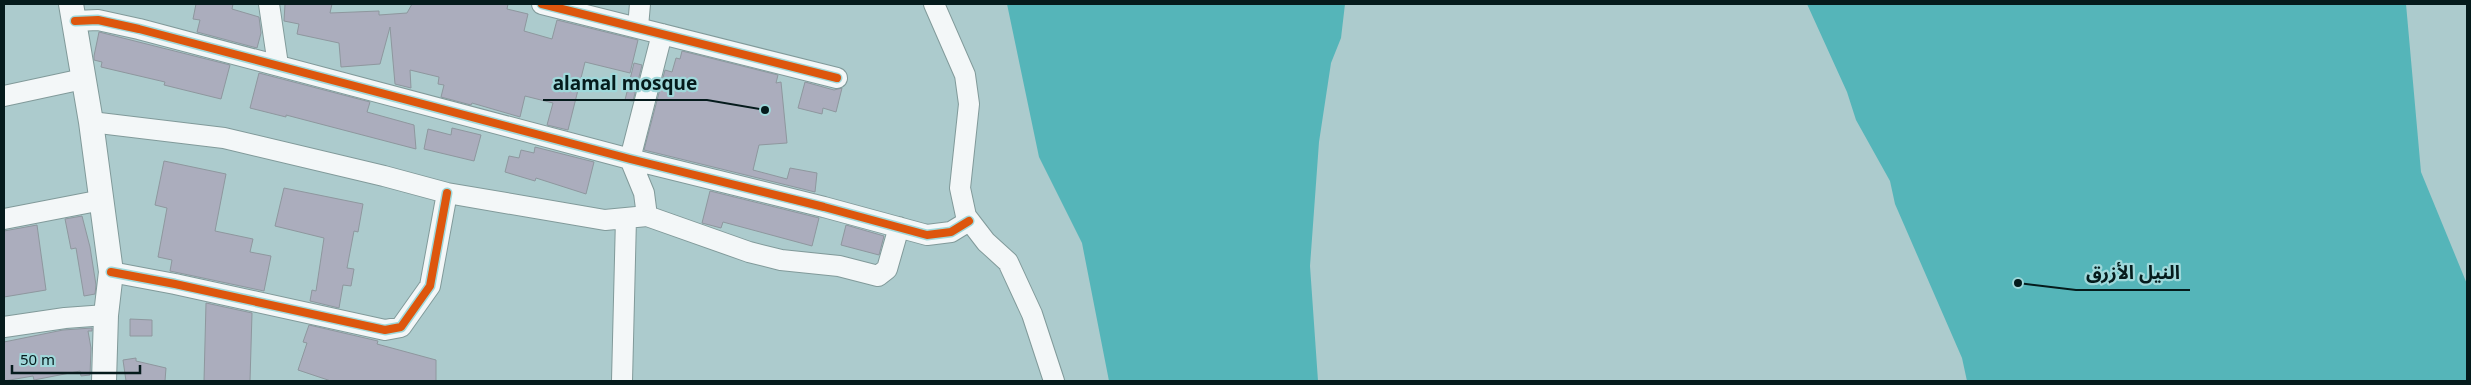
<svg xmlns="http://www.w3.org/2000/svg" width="2471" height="385" font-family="'Noto Sans','Noto Sans Arabic',sans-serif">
<rect width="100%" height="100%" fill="#accbcd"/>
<path fill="#55b5b9" d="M1007 4H1345L1341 38 1331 63 1319 142 1310 266 1318 381H1109L1082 243 1039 157Z
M1807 4H2406L2421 172 2467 284V381H1967L1962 358 1895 204 1890 181 1856 120 1847 92Z"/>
<path fill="#abadbd" stroke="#8e979e" d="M196 4H233L232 9 259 17 261 33 257 48 197 32 200 20 193 19Z
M285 4H332L330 13 379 11V15L407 13 412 4H508L507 9 528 14 524 31 552 39 557 20 638 40 630 73 585 62 568 130 547 125 553 103 525 96 520 117 472 103 471 105 441 97 444 85 438 84 439 77 410 70 411 88 395 84 390 27 380 64 341 67 339 43 297 34 299 24 284 21Z
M99 32 230 65 221 99 164 85 165 82 101 67 102 62 94 60V56Z
M682 51 778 75 776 83 781 82 787 143 759 145 753 170 787 179 790 168 817 173 815 192 644 150 665 70 672 72 676 58 680 59Z
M634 63 642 65 633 101 625 100Z
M259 73 370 102 367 112 414 125 416 149 286 115V117L250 108Z
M805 82 834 90 842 88 836 112 823 108 822 114 798 108Z
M452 128 481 135 474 161 424 149 428 129 451 135Z
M535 147 594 162 586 194 536 178 535 181 505 172 509 156 519 158 521 150 534 153Z
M164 161 226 174 215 231 253 239 250 252 271 256 264 291 170 271 172 260 158 257 167 208 155 205Z
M284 188 363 204 358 232 354 231 347 268 354 269 351 286 343 285 339 308 310 301 312 290 316 291 324 238 275 226Z
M710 191 819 218 812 246 723 222 721 228 702 223Z
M82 216 90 247 96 285 95 294 84 296 76 248 71 249 65 219Z
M37 225 46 290 4 297V231Z
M846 225 884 236 879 255 841 245Z
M206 303 252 313 250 381H204Z
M130 319 152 320V336H130Z
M309 325 378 341 377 344 436 360V381H331L298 370 307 343 303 342Z
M92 328V331H88L91 348 90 375 81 376 80 371 34 380 33 376 4 381V342L63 330Z
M136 358V361L166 368 165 381H126L123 360Z"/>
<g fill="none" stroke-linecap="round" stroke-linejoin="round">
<g stroke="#819a9a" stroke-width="22">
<path id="minor" d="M269 4 278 65
M542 4 837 78
M934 4 965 75 969 104 960 188 966 216 986 242 1008 262 1032 314 1054 381
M75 21 98 20 139 29 630 159 824 207 927 235 951 232 969 221
M638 27 640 4
M4 96 83 79
M91 122 224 138 384 176 447 193 605 220 647 216 749 252 781 260 839 266 878 276 887 269 899 227
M647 216 644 193 630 159 662 34
M4 219 102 200
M111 272 175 284 385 330 401 327 430 286 447 193
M4 327 65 318 106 315
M622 381 626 218"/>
</g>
<g stroke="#819a9a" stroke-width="26">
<path id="tertiary" d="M71 4 91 122 111 272 106 315 104 381"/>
</g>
<use href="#minor" stroke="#f3f7f8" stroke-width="20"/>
<use href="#tertiary" stroke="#f3f7f8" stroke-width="24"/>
<g stroke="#9fd8da" stroke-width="11">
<path id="cycleway" d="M542 4 837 78
M75 21 98 20 139 29 630 159 824 207 927 235 951 232 969 221
M111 272 175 284 385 330 401 327 430 286 447 193"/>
</g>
<use href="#cycleway" stroke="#dd560d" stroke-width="8"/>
</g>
<path fill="none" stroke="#051b1c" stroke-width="2" d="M765 110L707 100H543M2018 283L2076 290H2190"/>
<g fill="#051b1c" stroke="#9fd8da" stroke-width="2">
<circle cx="765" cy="110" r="5"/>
<circle cx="2018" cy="283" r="5"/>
</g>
<g font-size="19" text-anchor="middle" font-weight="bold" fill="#051b1c" stroke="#9fd8da" stroke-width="4.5" stroke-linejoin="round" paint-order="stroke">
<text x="625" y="90">alamal mosque</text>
<text x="2133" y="279">النيل الأزرق</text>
</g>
<rect width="2471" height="385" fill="none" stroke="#051b1c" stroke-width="10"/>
<path d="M12 365v8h128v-8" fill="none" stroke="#051b1c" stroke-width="2.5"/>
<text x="20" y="365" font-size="15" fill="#051b1c" stroke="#9fd8da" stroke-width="4" paint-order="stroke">50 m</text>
</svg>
